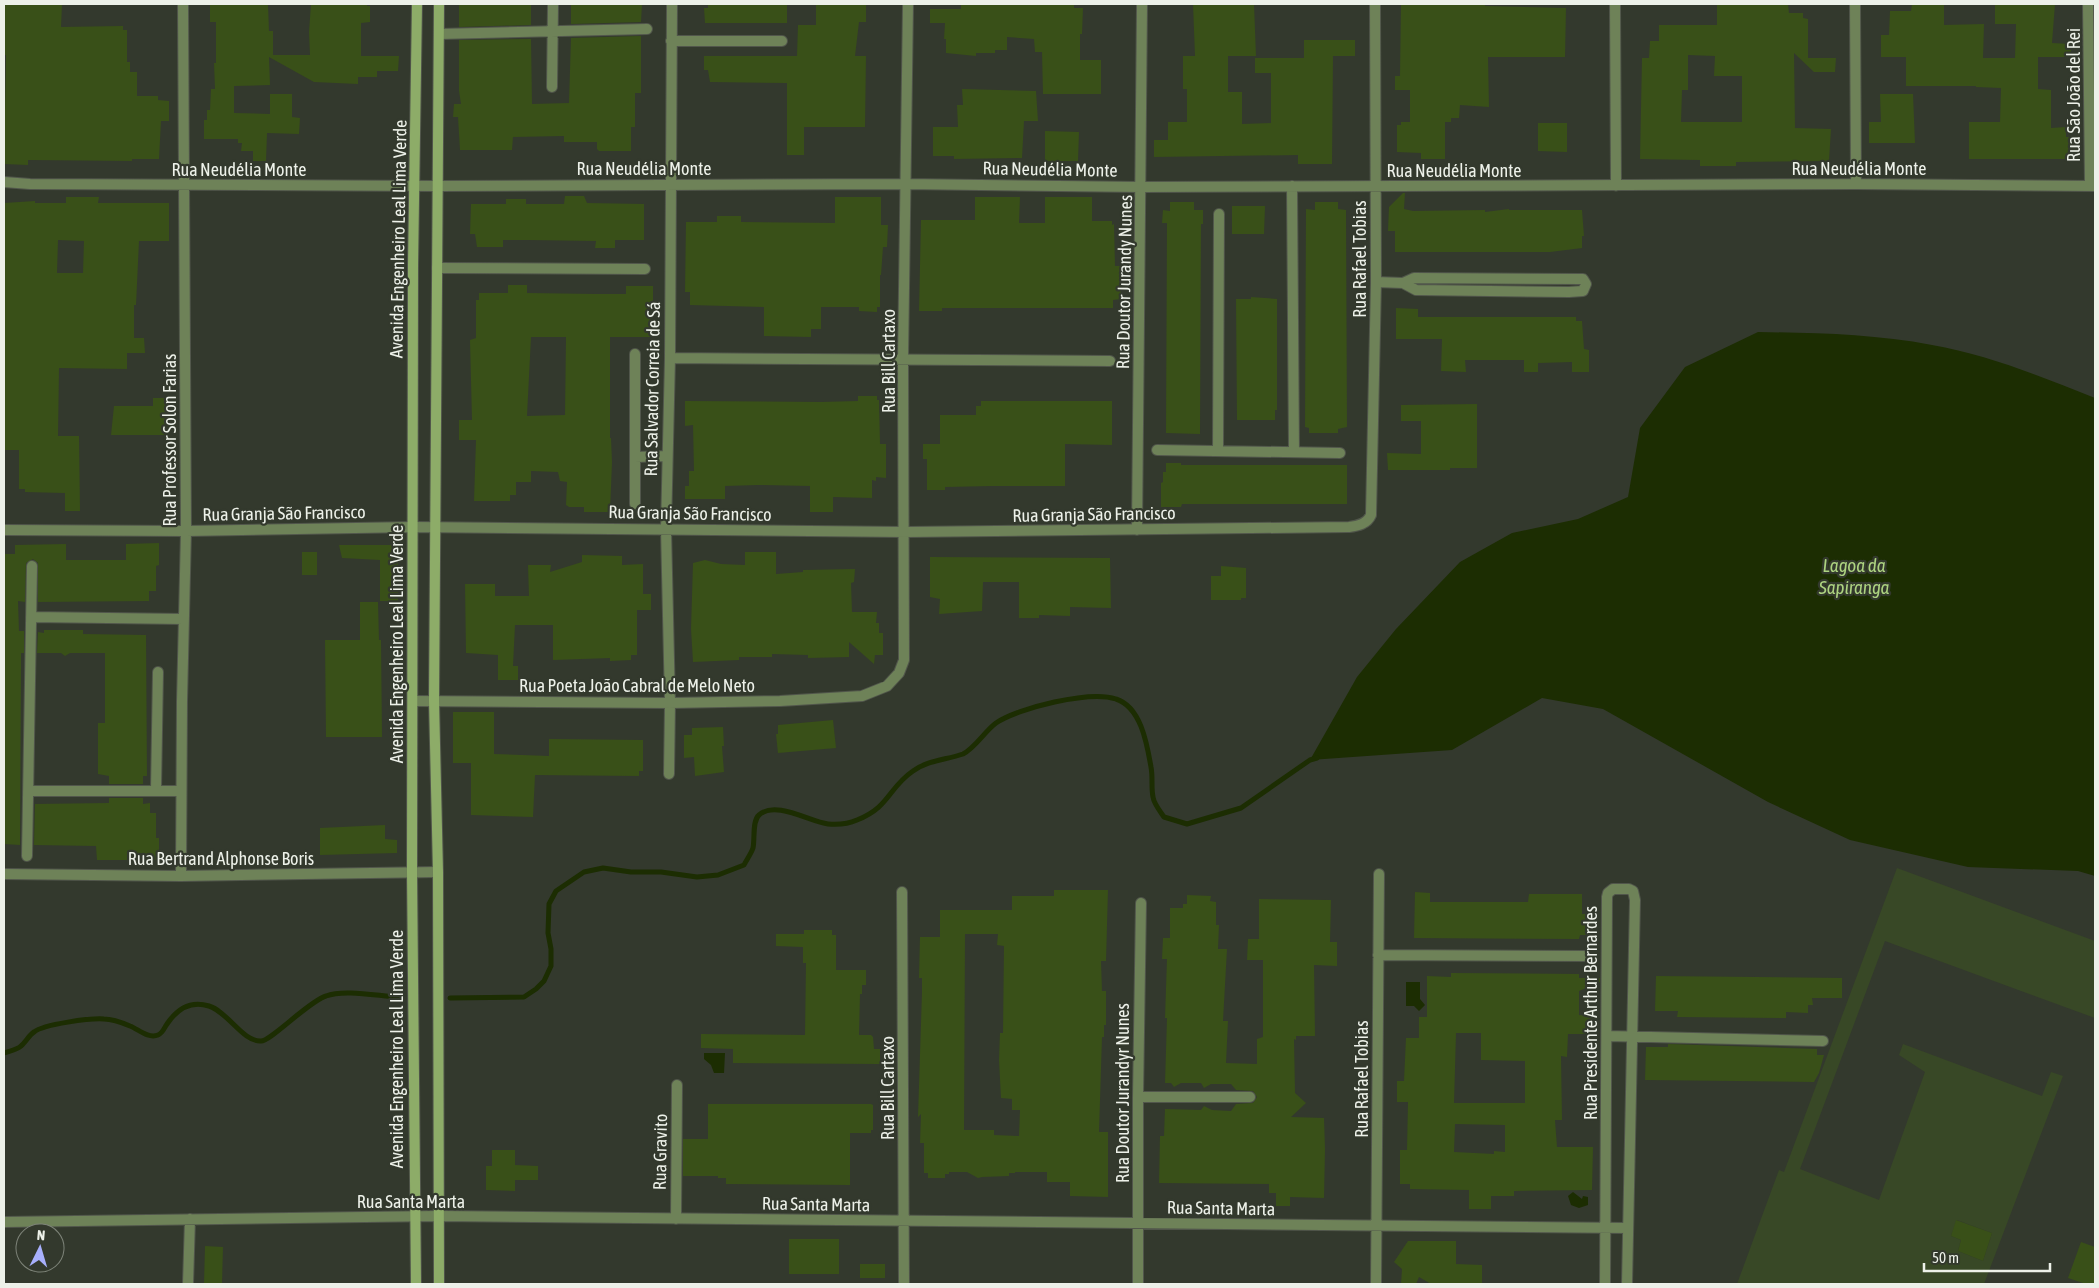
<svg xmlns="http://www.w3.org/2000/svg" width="2099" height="1288" font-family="'Asap Condensed',sans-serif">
<rect width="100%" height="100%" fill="#33392d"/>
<path fill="#384826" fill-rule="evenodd" d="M1897 868 2095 941V1018L1885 941 1800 1169 1879 1200 1925 1072 1899 1055 1903 1044 2042 1096 2051 1072 2063 1076 1984 1284H1737L1779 1170 1784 1172ZM1957 1220 1992 1233 1983 1261 1958 1251 1961 1240 1951 1236Z"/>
<path fill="#1c2d02" d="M1758 332C1816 333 1874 334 1932 345 1989 355 2042 377 2095 398V876L2078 871 1968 867 1850 840 1768 802 1603 709 1542 698 1452 750 1310 760 1357 677 1396 629 1460 562 1512 533 1578 519 1628 497 1640 428 1685 367Z
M1406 982H1420V999L1425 1005 1419 1011 1414 1006H1406Z
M704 1053H725L724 1073H714L711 1065 704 1059Z
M1573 1192 1582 1199 1583 1196 1588 1197V1205L1579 1208 1571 1205 1568 1196Z"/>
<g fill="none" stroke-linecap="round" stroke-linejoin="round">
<path stroke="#1c2d02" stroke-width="5" d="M450 998 524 997 536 989 544 981 551 966V949L548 933 549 904 556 891 584 872 603 868 631 872H661L697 877 718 875 744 865C747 859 751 854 753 848 755 839 752 821 759 815 776 800 810 822 828 824 839 825 848 824 857 820 890 807 888 788 913 771 928 760 946 760 963 754 975 748 985 731 996 723 1018 708 1090 690 1116 699 1141 707 1147 744 1151 767 1153 777 1151 787 1153 797 1154 804 1160 811 1164 817L1187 824 1241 808 1310 760 1317 758
M4 1053C9 1051 17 1050 21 1046 26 1042 29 1035 34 1032 44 1024 91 1018 104 1019 112 1019 123 1023 130 1026 138 1029 148 1039 158 1035 163 1033 164 1028 167 1024 177 1009 190 1000 209 1006 228 1012 243 1042 261 1041 271 1041 309 1001 326 996 344 989 378 996 398 997"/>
</g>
<path fill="#395018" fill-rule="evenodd" d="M4 4H62L61 27 123 26V30H127V62H130V72H137V96H158V100L169 101V121H161L159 159H132V161L28 160V165L4 164 6 55H4Z
M210 4H268L269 31H273V55H310L309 32 311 4H367V6H370V22L361 23V56H399L398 71H377V77H358V84L314 82 269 57 270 85 234 86V113L270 114V94H292V117L300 118 299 134 267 133 266 161H253V151H241L242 143H238V139H204V120H207V110H210L211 89H215L214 63H216V22H210Z
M459 4H531V25L459 27Z
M571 4H642L641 22 571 24Z
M708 4H787V23H705L704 8H708Z
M816 4H866V22H859L855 56H866L865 127H804V155H787V83L710 82 708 70H704V56H797L798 25H816Z
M961 4H1074V8H1083L1082 34H1080V60H1101V94H1043L1042 52H1035L1034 39 1007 37V50H995V53H976V56L946 53V39H944L945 23H930V9H961Z
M1193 4H1254L1256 56H1228V92H1242V124L1271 123V73H1255V58H1304V40H1355V56H1333L1332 164H1298V155L1154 157V140H1168V122H1187V89H1183V56H1195Z
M1401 4H1485V6L1566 8 1565 57H1488L1489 107 1460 105 1459 118H1451V122H1445V159H1421V153L1397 152V125H1401V122H1410V90H1395V76H1400Z
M1717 4H1788L1789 13H1803V18L1808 19V58H1836L1835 72H1814L1794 53 1795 128 1831 129 1829 161 1736 162V166H1700V160L1640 159 1642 58H1649L1650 41H1659V25H1717ZM1688 55 1715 56 1714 76H1742V122H1681L1682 90H1688Z
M1912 4H1944V25L1984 24 1983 58H2015L2016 24H1995V4H2055L2052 43 2071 44V57H2038V89L2051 90V128L2066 127V137H2071V159H1969V122H2000L2001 88 1976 87V86H1906V57H1881V35H1889L1890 11H1911Z
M641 36V93H635V127H631V151H599L597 149V142H564V136L513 137 512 150H460L458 117H453L454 104H461L459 91V40L531 39 532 104 569 103 571 38Z
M962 89 1036 91 1038 121H1024L1022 158 954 159V156H933V127H958L957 105H963Z
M1880 94H1913L1915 143H1869V122H1881Z
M1538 123H1567V152L1538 151Z
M1045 131 1079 132 1078 161H1045Z
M1403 193H1405L1404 209 1413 211 1485 210V212L1509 209V210H1582L1584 236H1582V248L1550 252H1395V231H1388L1389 207Z
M565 196H584L587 203 644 204V240H615V248H595L596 241 528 240H503V247H477L475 234H470L471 204H506V199H526V204H564Z
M66 197H99L98 203H169V241H139L136 305H134V338H144L145 353H127V369L59 368 58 436H79L80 511H65V493L25 492V489H19V450H4V203L35 201V203H66ZM58 240 84 241 83 273H57Z
M835 197H881V225H888L887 247H883L881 275H880V307H877V312L859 311V307H821V329H811V337L764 336V307L690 305V292H685L686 222H717V216H741V222L835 223Z
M975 197H1020L1019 223H1045V197H1092V221H1112V225L1114 224 1115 266H1121V299L1113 300V308H942V311H919L921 220H975Z
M1170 202H1194V210H1203V224H1201L1200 434 1166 433 1167 223H1162L1163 210 1170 211Z
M1315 202H1338V209L1346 210 1347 427 1338 429V433H1309V428L1305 427 1306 209 1315 210Z
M1232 206H1265L1264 234H1232Z
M508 285H527V293L595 294H626V286H653V337H610V438H611L612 462 610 512H584V507H569L566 505 567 482 560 481 558 472 531 471V482H516V495H510V501H474L476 440H459V420H472L470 340 476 338V300H479V293H508ZM531 337H566L565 415 527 416Z
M1251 297 1277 299V410H1275V420H1237L1236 299H1251Z
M1396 308 1418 309V317H1576V321H1582L1584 349 1589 350V372H1572V362L1538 363V372H1524V360H1465L1466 372 1441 371 1442 339H1396Z
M858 396H877V400H879L880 444H886V478L876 477V481L872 480V498L833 497V512H810V486L758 485 725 486V499H685V486H689V471H694L693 425 685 426V401L821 402 858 401Z
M153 398H168V435H111L114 406H153Z
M981 401H1112V445L1065 444V486H992L945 487V490H927V459H923V444H940V415H976V406H981Z
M1477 404V468H1450V470H1388L1387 453 1421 454V421H1401V405Z
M1166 463H1181V465H1347V504H1182L1181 507H1161V483L1163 482V472H1166Z
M159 543V565L156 566V591H149V601L38 602V563L33 559 26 563 25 602 18 601 19 631H24V653H21V668L20 845 4 844V554H15V545L66 544V560H126V544Z
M339 545H398V601H380V560L342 558Z
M302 552H317V575H302Z
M745 552H776V574L803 572V570L855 569 854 582 851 583 852 612H877L876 623H879V633H883V655H875L874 664 849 642V657L808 658V655L772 654V657H739V660L693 662 691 629 693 563 705 560 721 564 745 565Z
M582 555 622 556V565L643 564V594H651V610H637V655H631V660L610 661V658L553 660V625H515L513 666H518V680H498V655L466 653 465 584H495V596H529L528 565H551L550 572 582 562Z
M930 557 1110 558 1111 608 1070 607V616L1039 615V618H1019V582H983L982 611 939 614 940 599 930 597Z
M1221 566 1246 568V598H1241V600H1211V576H1221Z
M360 602H378L379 640H381L382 737H326L325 640H360Z
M44 630H83V634L146 635 147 776H143V784H109V776L98 774V723H105V653H70L65 656 61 653H37L38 632 44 633Z
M453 712H494V754L549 756V739L643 740V771H639V776L535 775 533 817 471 815V763H453Z
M833 720 836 748 778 753 776 734H778V725Z
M723 727 724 746H722L724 772 695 776 694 757 684 758V735H692V728Z
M109 798H143V804L150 803V813H156V838H159V860H97L96 846 34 845 35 804 109 803Z
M385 825V839L397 840V853L320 855V828Z
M1054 890H1108L1106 961H1101L1102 991H1106V1025H1104V1037H1102L1099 1132H1108V1197L1070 1196V1182H1047V1172H1015V1173H1009V1176L982 1177 978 1178 967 1172H949V1174H945V1178H928V1173H924V1143H920L921 1114 918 1117 922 992V978H919L920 937H940V910H1012V896H1054ZM965 934H998L997 945 1004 946 1003 1033H1000L999 1060 1001 1098 1012 1099V1110H1020L1019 1136 994 1135V1130H964Z
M1415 892 1430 893V902H1528L1529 894H1582V914H1587L1586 935H1580L1579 939 1414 938Z
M1187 895 1211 896 1210 901 1216 902V925H1219L1218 949H1227L1223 1021H1228L1226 1063 1257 1064V1039L1263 1037V960H1247L1248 939H1259V899L1331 900 1330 942H1337V966L1314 965 1315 1036H1296V1040L1294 1039 1295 1093 1306 1103 1291 1117 1324 1118 1325 1149 1324 1198 1290 1197V1206H1276V1193H1269V1184L1159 1183 1160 1136H1164L1165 1109 1201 1110 1204 1106 1212 1110 1231 1111 1236 1104 1253 1103 1257 1097 1253 1091 1236 1090 1231 1084H1211L1204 1088 1201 1083H1181L1174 1087 1171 1083H1165L1167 1018H1165L1167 959H1162L1163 938H1170V908H1183V904H1187Z
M804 930H832V935H836V970H866V985H862V994H860L859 1035H871L873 1037 874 1049H880V1064L733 1063V1049L701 1048V1034L805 1035 806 963H803V947L776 946V934H804Z
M1451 973 1579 974V978H1600V982L1579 991V1015L1591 1016V1034H1568L1567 1057 1561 1056 1562 1120H1555L1557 1147H1593L1592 1190 1514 1191V1196H1491V1209H1469V1190L1410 1189V1184H1400V1150H1407L1408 1102H1397V1081H1404L1406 1038H1419V1017H1427V976L1451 977ZM1456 1033H1481V1060L1525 1061V1103H1454ZM1455 1124 1505 1125V1152L1494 1151V1154L1454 1152Z
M1656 976 1842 978V998H1812L1813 1005H1808V1013L1786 1012V1018L1677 1017 1678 1011H1655Z
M1668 1044 1817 1049V1055H1824L1819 1073 1814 1082 1645 1080 1646 1047H1668Z
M708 1104H871L873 1105V1130H871V1133H850V1185L726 1184V1178H718V1176H683V1139H708Z
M492 1150H515V1165L538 1166V1180H515V1191L486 1190V1166H492Z
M1956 1220 1992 1233 1983 1261 1958 1251 1961 1240 1951 1236Z
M789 1239H839V1274H789Z
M1408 1241H1456V1264L1482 1265V1284H1431L1419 1277 1416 1284H1401L1402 1269 1394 1262Z
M2081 1242 2095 1247V1284H2086L2068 1278Z
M205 1246 223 1247 222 1284H204Z
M860 1264H885V1278H860Z"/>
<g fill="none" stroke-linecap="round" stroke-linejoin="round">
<g stroke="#51564b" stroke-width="12">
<path id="minor" d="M1615 4 1616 186
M1855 4 1856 184
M2088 4 2090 186
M439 34 647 29
M671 41H782
M552 87 553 4
M4 182 30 184 438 186 905 184 1141 187 1856 184 2095 186
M1292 186 1294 452
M437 268 645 269
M1376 282 1403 283 1416 290 1569 292 1583 291 1586 284 1583 279 1414 278 1403 283
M670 358 1110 361
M1157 450 1340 453
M1218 451 1219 214
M635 457 667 456
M635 504V354
M4 530 186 531 413 527 905 532 1349 527C1358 526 1367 524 1371 515L1376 282 1375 4
M1137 530 1142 4
M31 617 184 619
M413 701 670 703 780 701 862 696 887 686 899 673 904 660 903 360 908 4
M669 774 670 703 666 529 670 358 672 4
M156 790 158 672
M28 791H181
M27 856 32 566
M4 874 181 876 438 872
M181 876 182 701 186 531 183 4
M902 892 904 1284
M1378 955 1589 956
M1607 1036 1823 1041
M1138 1097H1250
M676 1219 677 1085
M4 1222 439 1216 1628 1228
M188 1284 190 1219
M1138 1284V1097L1141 903
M1376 1284 1379 874
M1605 1284 1607 897 1608 893 1613 889H1629L1633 891 1635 900 1627 1284"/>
</g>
<g stroke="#51564b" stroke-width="12">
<path id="secondary" d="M416 1284 412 872 413 265 417 4
M439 1284 438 872 434 701 439 4"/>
</g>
<use href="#minor" stroke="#6e8258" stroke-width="10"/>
<use href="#secondary" stroke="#8dac68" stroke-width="10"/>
</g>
<g text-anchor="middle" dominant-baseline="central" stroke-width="4.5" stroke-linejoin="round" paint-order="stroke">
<g font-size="18" fill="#edf1e9" stroke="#33392d">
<text transform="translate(2073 95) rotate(-90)">Rua São João del Rei</text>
<text x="644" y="168">Rua Neudélia Monte</text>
<text x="1859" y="168">Rua Neudélia Monte</text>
<text x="239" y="169">Rua Neudélia Monte</text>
<text transform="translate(1050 169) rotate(1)">Rua Neudélia Monte</text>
<text x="1454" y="170">Rua Neudélia Monte</text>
<text transform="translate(398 239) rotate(-89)">Avenida Engenheiro Leal Lima Verde</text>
<text transform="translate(1359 259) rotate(-90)">Rua Rafael Tobias</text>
<text transform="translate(1124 282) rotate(-89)">Rua Doutor Jurandy Nunes</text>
<text transform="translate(888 361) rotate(-90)">Rua Bill Cartaxo</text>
<text transform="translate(652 389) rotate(-89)">Rua Salvador Correia de Sá</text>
<text transform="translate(169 440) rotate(-90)">Rua Professor Solon Farias</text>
<text transform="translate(284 513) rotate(-1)">Rua Granja São Francisco</text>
<text transform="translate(690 513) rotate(1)">Rua Granja São Francisco</text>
<text transform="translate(1094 514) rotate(-1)">Rua Granja São Francisco</text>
<text transform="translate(396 644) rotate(-90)">Avenida Engenheiro Leal Lima Verde</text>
<text x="637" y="685">Rua Poeta João Cabral de Melo Neto</text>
<text x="221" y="858">Rua Bertrand Alphonse Boris</text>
<text transform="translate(1590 1013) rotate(-90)">Rua Presidente Arthur Bernardes</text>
<text transform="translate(396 1049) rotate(-90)">Avenida Engenheiro Leal Lima Verde</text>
<text transform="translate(1361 1079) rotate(-90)">Rua Rafael Tobias</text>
<text transform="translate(887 1088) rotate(-90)">Rua Bill Cartaxo</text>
<text transform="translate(1122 1093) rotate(-90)">Rua Doutor Jurandyr Nunes</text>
<text transform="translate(660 1152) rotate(-89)">Rua Gravito</text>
<text x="411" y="1201">Rua Santa Marta</text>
<text transform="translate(816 1204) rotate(1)">Rua Santa Marta</text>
<text transform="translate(1221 1208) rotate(1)">Rua Santa Marta</text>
</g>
<g font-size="19" font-style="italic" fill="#add380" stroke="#33392d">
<text x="1854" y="565">Lagoa da<tspan x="1854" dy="22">Sapiranga</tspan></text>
</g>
</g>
<rect width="2099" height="1288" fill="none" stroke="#edf1e9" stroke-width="10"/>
<g transform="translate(40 1248) rotate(5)"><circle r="24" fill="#33392d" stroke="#7d8378"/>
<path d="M0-4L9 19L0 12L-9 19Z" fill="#a8b0fc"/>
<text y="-8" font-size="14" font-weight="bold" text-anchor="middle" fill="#edf1e9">N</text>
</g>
<path d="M1924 1263v8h126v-8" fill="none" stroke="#edf1e9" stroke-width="2.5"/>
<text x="1932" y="1263" font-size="15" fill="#edf1e9" stroke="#33392d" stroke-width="4" paint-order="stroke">50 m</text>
</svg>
